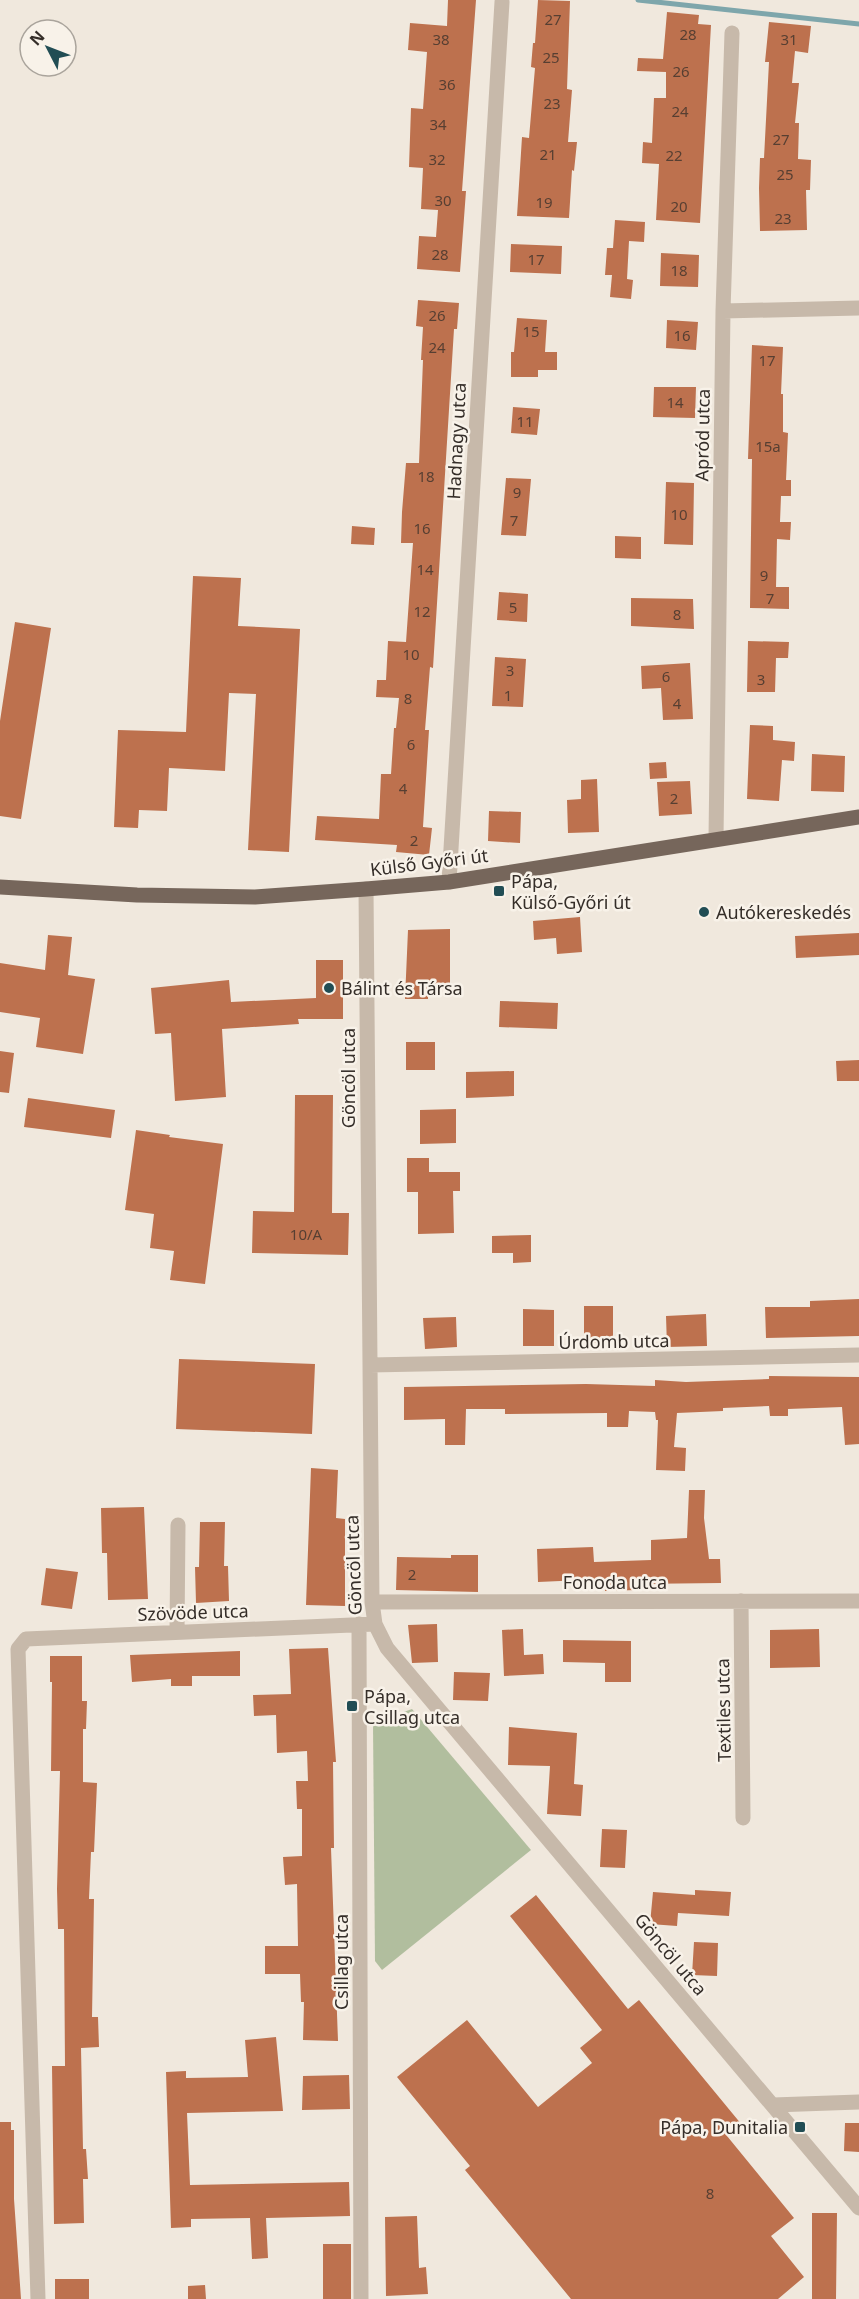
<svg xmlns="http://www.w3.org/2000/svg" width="859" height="2299" font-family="'Noto Sans',sans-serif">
<rect width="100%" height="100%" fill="#f0e8dd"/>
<path fill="#b1be9e" d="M412 1709 531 1850 382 1970 375 1961 373 1723Z"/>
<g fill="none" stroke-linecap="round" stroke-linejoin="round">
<path stroke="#7ea6ab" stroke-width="5" d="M638 0 859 24"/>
</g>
<path fill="#bd714e" d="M448 0H476L462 191H466L460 272 417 269 419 236 436 237 438 210 421 209 423 168 409 167 411 108 423 109 427 52 408 50 410 23 447 26Z
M538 0 570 1 567 89 572 90 568 142H577L574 171 572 170 569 218 517 216 522 137 529 138 535 68 531 67 533 43H535Z
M667 12 699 15 698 24 711 25 700 223 656 220 659 164 642 163 643 142 652 143 654 98H666V72L637 71 638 58 663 59Z
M769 22 811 26 808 53 795 51 792 83H799L795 123H799L798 159 811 160 810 190H806L807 230 760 231 759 188 760 158H764L769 62H765Z
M615 220 645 222 644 242 629 241 627 279 633 280 631 299 610 297 612 275H605L607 248H613Z
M511 244 562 246 561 274 510 272Z
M661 253 699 255 698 287 660 286Z
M418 300 459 303 457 329H454L433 668 430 667 425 730H429L423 827 432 828 429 855 396 852 397 845 315 840 317 816 379 819 381 774H391L394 728H396L399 698 376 697 377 680H386L388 641 406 642 413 543H401L402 512 406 463H419L423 360H421L423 327 416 326Z
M517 318 547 320 545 352H557V370H538V377H511V352H514Z
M667 320 698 322 696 350 666 348Z
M752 345 783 347 781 394H783V432L788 433 786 480H791V496H781L780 522H791L790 540 777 539 776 587H789V609L750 608 752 459H748Z
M654 387H696L695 418 653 417Z
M513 407 540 409 537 435 511 433Z
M506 478 531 479 526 536 501 535Z
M666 482 694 483 693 545 664 544Z
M352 526 375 528 374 545 351 544Z
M615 536 641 537V559L615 558Z
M193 576 241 578 238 626 300 629 289 852 248 850 256 694 229 693 225 771 169 768 167 811 139 810 138 828 114 827 118 730 186 732Z
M499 592 528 594 527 622 497 620Z
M631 598 693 599 694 629 631 626Z
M15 622 51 628 21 819 0 816V721Z
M748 641 789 642 788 658H776L775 692H747Z
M495 657 526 659 523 707 492 706Z
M690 663 693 719 663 720 661 688 642 689 641 666Z
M750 725 773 726V740L795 742 794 761 782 760 779 801 747 799Z
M812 754 845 756 844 792 811 791Z
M666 762 667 778 650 779 649 763Z
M597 779 599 832 568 833 567 800 581 799V780Z
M690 781 692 814 659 816 657 782Z
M489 811 521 812 520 843 488 841Z
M580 917 582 952 557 954 556 938 534 940 533 921Z
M450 929V989H428V999H405L408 930Z
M859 933V955L796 958 795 936Z
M48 935 72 937 68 975 95 979 83 1054 36 1047 40 1018 0 1012V963L45 970Z
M316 960H343V1019H298L299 1024 222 1029 226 1097 175 1101 171 1033 155 1034 151 988 229 980 231 1002 316 998Z
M500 1001 558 1003 557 1029 499 1027Z
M406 1042H435V1070H406Z
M0 1051 14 1053 9 1093 0 1092Z
M859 1060V1081H837L836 1061Z
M514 1071V1096L466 1098V1072Z
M295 1095H333L332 1213H349L348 1255 252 1253 253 1211 294 1212Z
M28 1098 115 1110 111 1138 24 1127Z
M456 1109V1143L420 1144V1110Z
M136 1130 170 1135 169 1137 223 1144 205 1284 170 1280 174 1251 150 1248 154 1214 125 1210Z
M407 1158H429V1172H460V1191H453L454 1233 418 1234V1192H407Z
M531 1235V1262L513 1263V1253H492V1236Z
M859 1299V1336L766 1338 765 1307H810V1301Z
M584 1306H613V1343H584Z
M523 1309 554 1310V1346H523Z
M706 1314 707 1346 667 1347 666 1316Z
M456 1317 457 1347 425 1349 423 1318Z
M179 1359 315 1364 312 1434 176 1429Z
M769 1376 859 1377V1444L845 1445 842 1407 788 1409V1416H770L769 1406 723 1408V1411L677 1413 674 1447 686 1448 685 1471 656 1470 658 1420H656L655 1412 629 1411 628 1427H607V1413L505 1414V1409H466L465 1445H445V1419L404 1420V1387L586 1384 655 1386V1380L686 1382 769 1379Z
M311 1468 338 1470 336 1518 345 1519V1606L306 1605Z
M689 1490H705L704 1518 709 1559H720L721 1583 635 1584 636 1590 605 1591V1579L538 1582 537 1549 593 1547 594 1562 651 1560V1540L687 1538Z
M144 1507 148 1599 108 1600 107 1553H102L101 1508Z
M200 1522H225L224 1566H228L229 1601 196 1603 195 1567H199Z
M451 1555H478V1592L396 1590 397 1557 451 1558Z
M46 1568 78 1572 72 1609 41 1605Z
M437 1624 438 1662 412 1663 408 1625Z
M523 1629 524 1655 543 1654 544 1674 504 1676 502 1630Z
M819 1629 820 1667 770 1668V1630Z
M563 1640 631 1641V1682H605V1663L563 1662Z
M328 1648 336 1762H333L334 1848H331L338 2041 303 2040 304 2002H301L300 1974H265V1946H298L297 1884 285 1885 283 1857 302 1856V1809H297L296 1781H308L307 1751 277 1753 276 1715 254 1716 253 1695 291 1694 289 1649Z
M240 1651V1676H192V1686H171V1679L132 1682 130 1655Z
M50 1656H82V1701H87L86 1729H83V1782L97 1783 94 1852H91L89 1899H94L92 2017H98L99 2047 81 2048 83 2149H86L88 2179H83L84 2223 54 2224 52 2066H65L64 1929H58L57 1889 60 1771H51L52 1682H50Z
M454 1672 490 1673 488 1701 453 1700Z
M509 1727 577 1733 574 1784 583 1785 581 1816 547 1814 550 1766 508 1765Z
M602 1829 627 1830 625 1868 600 1867Z
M695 1890 731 1892 729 1916 678 1913 677 1926 650 1924 653 1892 695 1895Z
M536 1895 628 2009 639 2000 742 2125 727 2136 794 2218 771 2236 804 2277 778 2299H571L465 2170 470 2166 397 2077 467 2020 538 2107 592 2063 580 2048 602 2030 510 1916Z
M694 1942 718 1943 717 1976 692 1975Z
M276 2037 283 2111 187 2113 190 2185 349 2182 350 2216 266 2218 268 2258 252 2259 250 2218 191 2219V2227L171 2228 166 2072 186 2071V2078L248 2077 245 2040Z
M349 2075 350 2109 302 2110 303 2076Z
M0 2122H11V2130H14V2199L21 2299H0Z
M845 2123H859V2152L844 2151Z
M812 2213H837L836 2299H812Z
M417 2216 419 2268 426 2267 428 2294 386 2296 385 2217Z
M323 2244H351V2299H323Z
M55 2279H89V2299H55Z
M205 2285 206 2299H188V2286Z"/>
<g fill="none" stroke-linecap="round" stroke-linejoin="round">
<path stroke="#c7b9aa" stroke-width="15" d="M723 311 859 308
M716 838 723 311 732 33
M449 882 502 2
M366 889 372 1602 375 1624 387 1648 859 2208
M370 1365 859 1355
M741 1601 743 1818
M372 1602 859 1601
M359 1624 361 2299
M177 1632 178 1525
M773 2105 859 2102
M38 2299 18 1649 26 1639 375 1624"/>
<path stroke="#76665b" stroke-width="15" d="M0 887 137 895 255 897 366 889 449 882 859 817"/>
</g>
<g fill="#214d54" stroke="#f8f2e9" stroke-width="2">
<rect x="493" y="885" width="12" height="12" rx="3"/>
<circle cx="704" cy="912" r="6"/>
<circle cx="329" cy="988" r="6"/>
<rect x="346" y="1700" width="12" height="12" rx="3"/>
<rect x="794" y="2121" width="12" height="12" rx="3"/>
</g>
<g text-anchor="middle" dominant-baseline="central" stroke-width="5" stroke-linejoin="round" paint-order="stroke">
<g font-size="15" fill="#573f32">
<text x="553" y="19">27</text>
<text x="688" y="34">28</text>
<text x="441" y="39">38</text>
<text x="789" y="39">31</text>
<text x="551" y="57">25</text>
<text x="681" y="71">26</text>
<text x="447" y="84">36</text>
<text x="552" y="103">23</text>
<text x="680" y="111">24</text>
<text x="438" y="124">34</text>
<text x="781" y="139">27</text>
<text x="548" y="154">21</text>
<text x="674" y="155">22</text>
<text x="437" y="159">32</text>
<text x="785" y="174">25</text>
<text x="443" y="200">30</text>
<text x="544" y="202">19</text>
<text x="679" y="206">20</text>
<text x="783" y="218">23</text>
<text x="440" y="254">28</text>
<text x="536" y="259">17</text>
<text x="679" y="270">18</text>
<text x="437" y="315">26</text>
<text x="531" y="331">15</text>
<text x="682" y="335">16</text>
<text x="437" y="347">24</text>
<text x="767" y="360">17</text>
<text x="675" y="402">14</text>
<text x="525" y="421">11</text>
<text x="768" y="446">15a</text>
<text x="426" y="476">18</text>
<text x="517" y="492">9</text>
<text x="679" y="514">10</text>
<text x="514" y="520">7</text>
<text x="422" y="528">16</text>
<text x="425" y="569">14</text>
<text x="764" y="575">9</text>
<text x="770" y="598">7</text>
<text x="513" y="607">5</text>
<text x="422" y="611">12</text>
<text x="677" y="614">8</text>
<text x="411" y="654">10</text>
<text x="510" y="670">3</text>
<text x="666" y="676">6</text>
<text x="761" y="679">3</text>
<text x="508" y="695">1</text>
<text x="408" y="698">8</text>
<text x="677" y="703">4</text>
<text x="411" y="744">6</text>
<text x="403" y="788">4</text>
<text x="674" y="798">2</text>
<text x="414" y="840">2</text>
<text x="306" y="1234">10/A</text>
<text x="412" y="1574">2</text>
<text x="710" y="2193">8</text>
</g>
<g font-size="18" fill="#352e29" stroke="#f8f2e9">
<text transform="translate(702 435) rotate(-89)">Apród utca</text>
<text transform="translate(456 441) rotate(-87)">Hadnagy utca</text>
<text transform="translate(429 862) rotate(-7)">Külső Győri út</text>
<text transform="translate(348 1078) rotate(-90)">Göncöl utca</text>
<text transform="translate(614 1341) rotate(-1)">Úrdomb utca</text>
<text transform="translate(353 1565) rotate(-92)">Göncöl utca</text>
<text x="615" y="1582">Fonoda utca</text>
<text transform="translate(193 1612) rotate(-2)">Szövöde utca</text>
<text transform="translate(723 1710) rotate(-91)">Textiles utca</text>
<text transform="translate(671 1954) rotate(50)">Göncöl utca</text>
<text transform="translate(341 1962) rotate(-90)">Csillag utca</text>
</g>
<g font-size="18" fill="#352e29" stroke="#f8f2e9" text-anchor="start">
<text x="511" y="881">Pápa,<tspan x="511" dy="21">Külső-Győri út</tspan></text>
<text x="716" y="912">Autókereskedés</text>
<text x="341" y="988">Bálint és Társa</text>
<text x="364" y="1696">Pápa,<tspan x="364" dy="21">Csillag utca</tspan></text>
<text x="788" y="2127" text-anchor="end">Pápa, Dunitalia</text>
</g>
</g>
<g transform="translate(48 48) rotate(312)"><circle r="28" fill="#f8f2e9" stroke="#aaa49c" stroke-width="1.5"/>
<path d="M0-4.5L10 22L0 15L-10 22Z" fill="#214d54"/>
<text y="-9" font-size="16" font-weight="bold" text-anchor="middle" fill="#352e29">N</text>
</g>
</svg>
